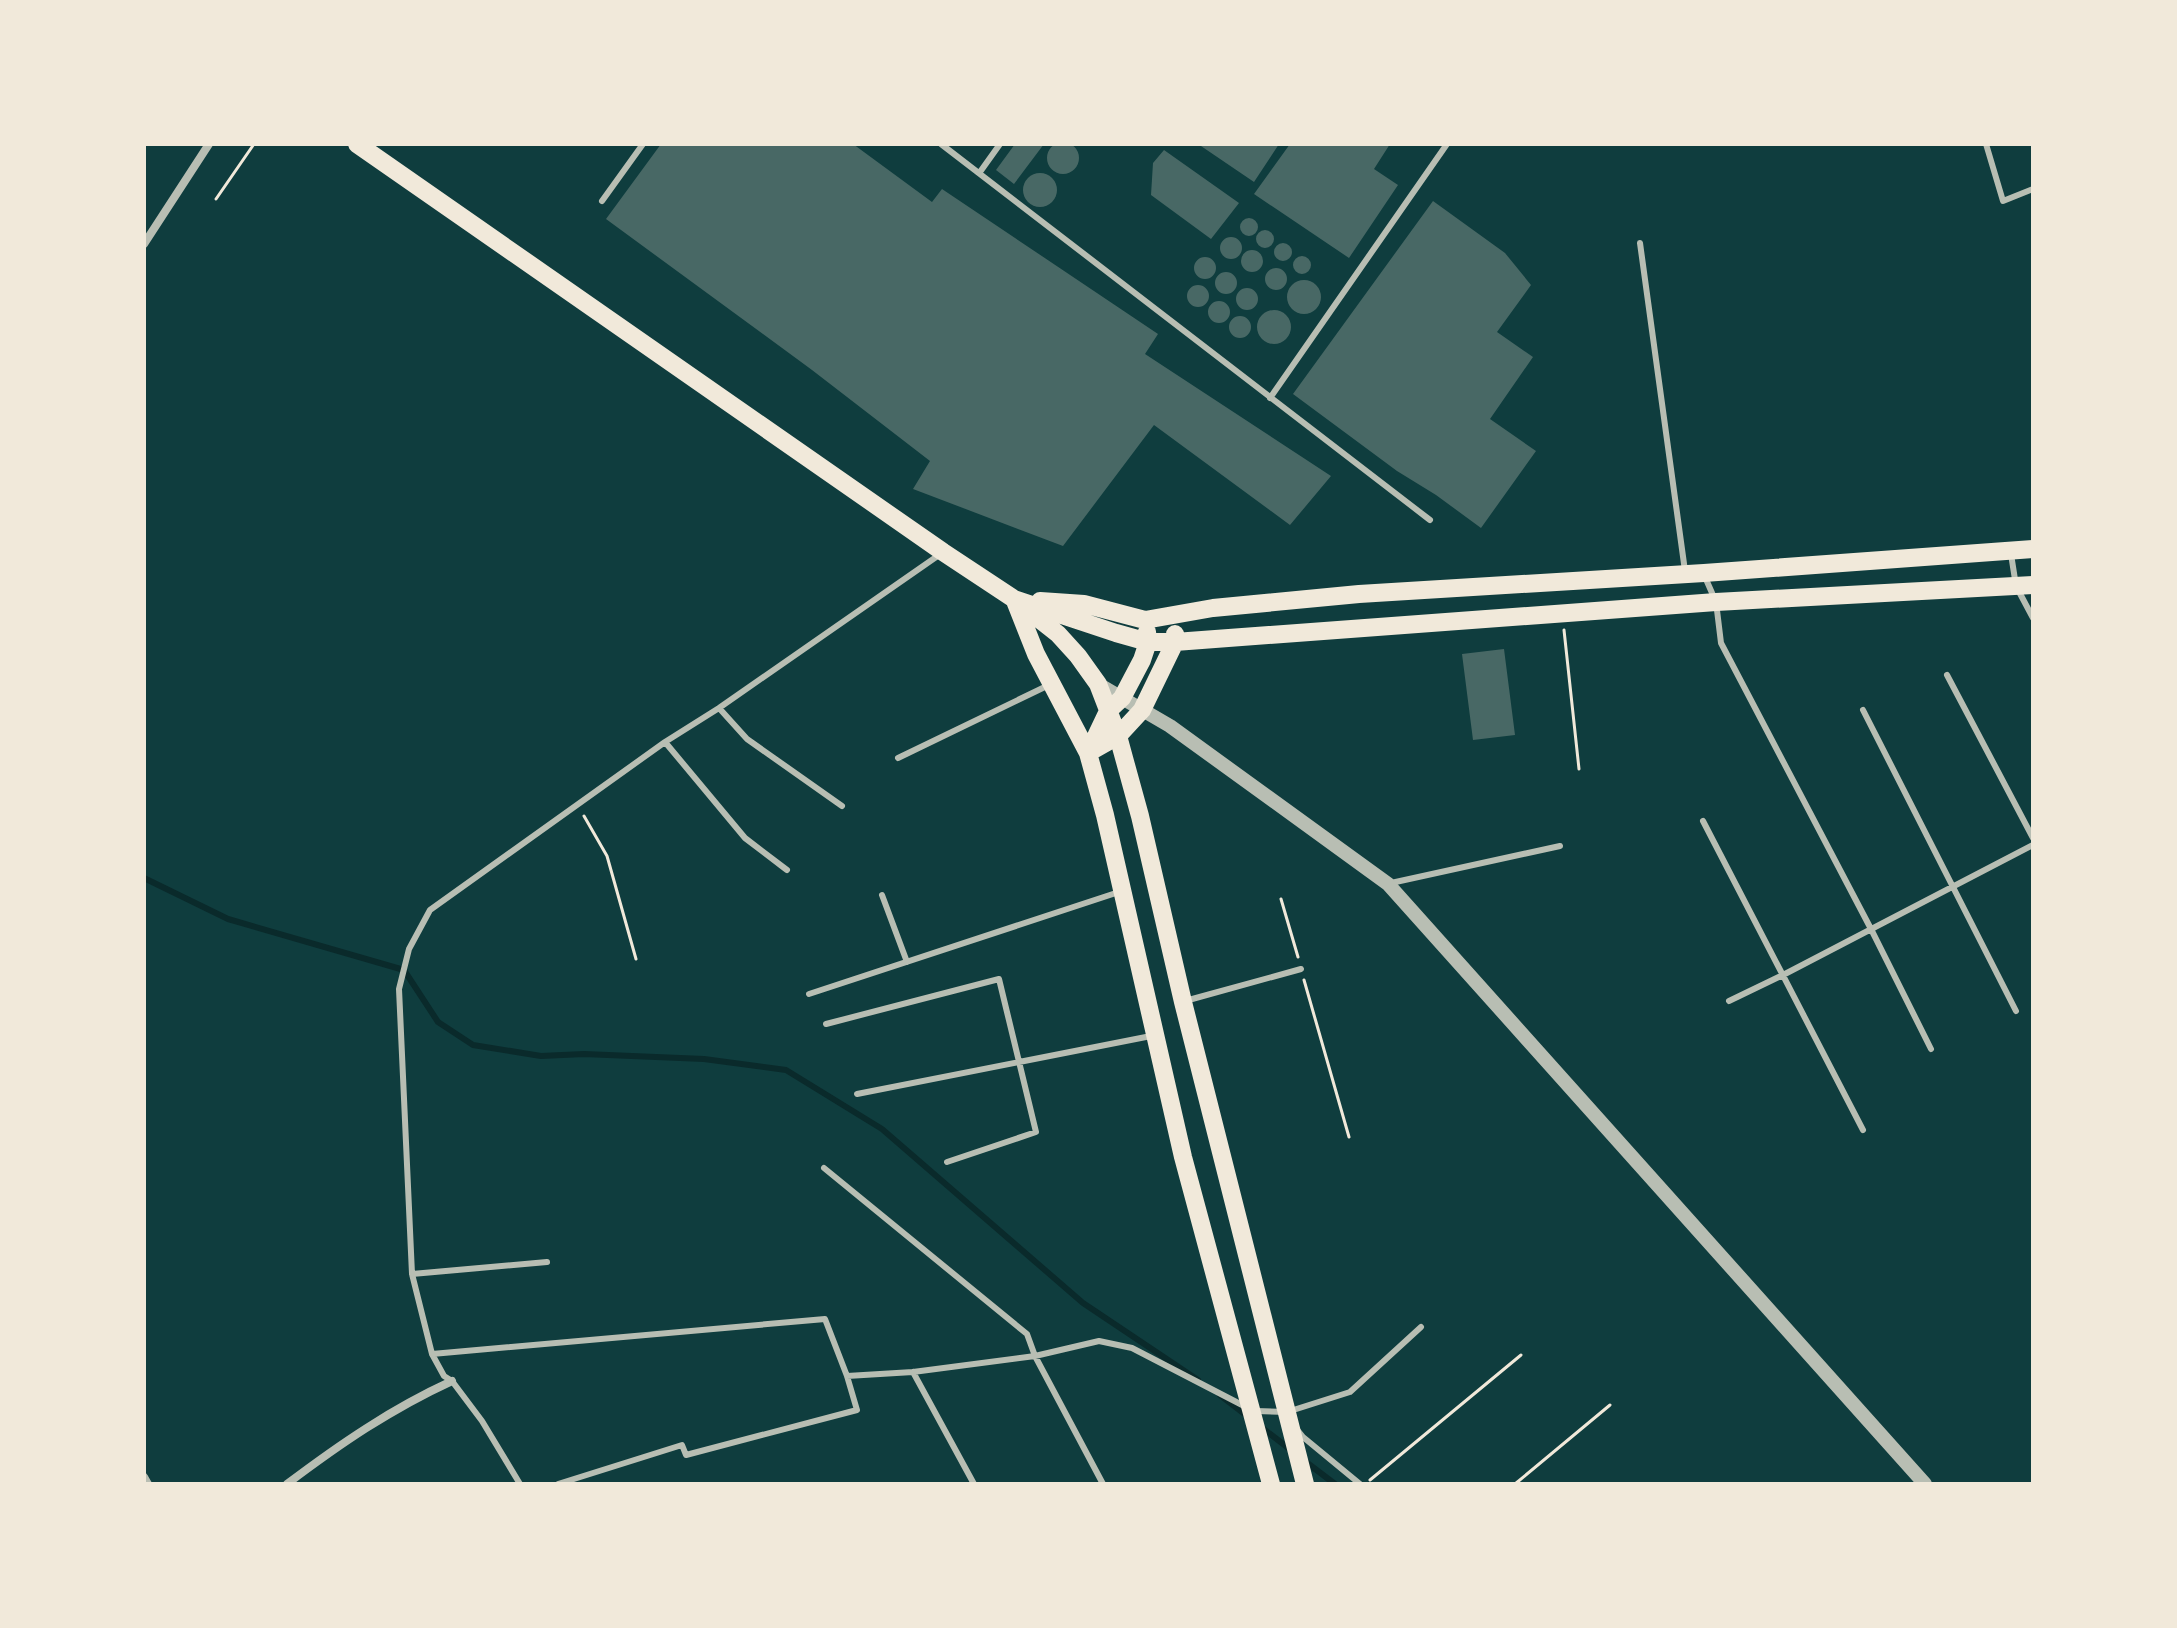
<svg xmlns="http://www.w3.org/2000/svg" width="2177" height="1628" font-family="'DM Sans',sans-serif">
<rect width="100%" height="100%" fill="#0f3d3e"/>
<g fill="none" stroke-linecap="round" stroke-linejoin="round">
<path stroke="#0a2a2b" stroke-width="6" d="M144 878 228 919 404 970 438 1022 473 1045 541 1056 584 1054 704 1059 786 1070 882 1129 1083 1303 1198 1380
M1220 1395 1246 1415
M1261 1427 1291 1450
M1306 1462 1335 1484"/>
</g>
<path fill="#486865" d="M1047 158a16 16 0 1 1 32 0a16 16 0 1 1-32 0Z
M661 144H853L932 202 942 189 1158 334 1145 354 1331 476 1290 525 1154 425 1063 546 913 489 930 461 812 370 606 219Z
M1015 144H1044L1014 184 996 170Z
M1198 144H1279L1254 182Z
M1290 144H1390L1374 169 1398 185 1349 258 1254 194Z
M1164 150 1239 203 1211 239 1151 195 1153 163Z
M1023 190a17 17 0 1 1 34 0a17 17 0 1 1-34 0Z
M1433 201 1505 253 1531 285 1497 332 1533 357 1490 419 1536 451 1481 528 1436 495 1397 471 1293 394Z
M1240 227a9 9 0 1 1 18 0a9 9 0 1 1-18 0Z
M1256 239a9 9 0 1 1 18 0a9 9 0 1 1-18 0Z
M1220 248a11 11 0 1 1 22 0a11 11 0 1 1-22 0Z
M1274 252a9 9 0 1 1 18 0a9 9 0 1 1-18 0Z
M1241 261a11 11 0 1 1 22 0a11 11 0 1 1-22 0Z
M1293 265a9 9 0 1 1 18 0a9 9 0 1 1-18 0Z
M1194 268a11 11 0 1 1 22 0a11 11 0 1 1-22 0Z
M1265 279a11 11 0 1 1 22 0a11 11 0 1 1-22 0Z
M1215 283a11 11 0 1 1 22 0a11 11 0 1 1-22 0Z
M1287 297a17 17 0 1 1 34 0a17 17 0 1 1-34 0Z
M1187 296a11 11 0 1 1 22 0a11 11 0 1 1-22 0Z
M1236 299a11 11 0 1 1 22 0a11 11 0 1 1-22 0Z
M1208 312a11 11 0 1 1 22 0a11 11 0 1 1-22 0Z
M1257 327a17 17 0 1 1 34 0a17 17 0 1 1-34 0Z
M1229 327a11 11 0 1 1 22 0a11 11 0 1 1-22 0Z
M1504 649 1515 735 1473 740 1462 654Z"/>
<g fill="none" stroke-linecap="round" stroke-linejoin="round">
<path stroke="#f1e9da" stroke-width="3" d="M216 199 254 144
M1564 630 1579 769
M584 816 607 856 636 959
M1281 899 1298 957
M1304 980 1349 1137
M1370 1480 1521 1355
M1515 1484 1610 1405"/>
<path stroke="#b8beb3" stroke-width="6" d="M941 144 1430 520
M1986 144 2003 201 2033 189
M980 172 1000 144
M602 201 643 144
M1640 243 1685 571
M1270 398 1447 144
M2011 554 2016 586 2033 618
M1705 577 1716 602 1721 643 1871 929 1931 1049
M1947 675 2033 838
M719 708 747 739 842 806
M1863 710 2016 1011
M665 742 745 838 787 870
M898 758 1049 685
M1703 821 1863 1130
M1391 883 1560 846
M882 895 907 962
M809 994 1119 892
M1185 1001 1301 969
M1729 1001 1783 975 2033 845
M826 1024 999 979 1036 1132 947 1162
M857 1094 1151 1036
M824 1168 1027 1334 1035 1356 1103 1484
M412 1274 547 1262
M432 1354 825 1319 847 1376 857 1410 686 1455 682 1445 558 1484
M913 1372 974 1484
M847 1376 913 1372 1035 1356 1099 1341 1132 1348 1246 1407
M1256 1411 1287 1412 1350 1392 1421 1327
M1299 1432 1303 1437 1360 1484
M520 1484 482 1421 452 1381 444 1376 432 1354 412 1274 399 989 409 949 430 910 665 742 719 708 939 555"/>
<path stroke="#b8beb3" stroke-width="8" d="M144 244 209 144
M144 1477 148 1484
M287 1484C340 1444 391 1409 452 1381"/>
<path stroke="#b8beb3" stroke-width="14" d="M1098 684 1170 726 1388 884 1925 1484"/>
<path stroke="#f1e9da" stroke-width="18" d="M357 144 943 552 1014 599 1116 633 1148 642H1175L1716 602 2033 585
M1015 601 1036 654 1088 753 1105 815 1183 1157 1271 1484
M1040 601 1084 604 1145 620 1213 608 1359 594 1704 573 2033 549
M1025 608 1058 634 1078 656 1098 684 1118 736 1140 816 1183 1002 1305 1484
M1088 753 1118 736 1142 710 1175 642V634
M1088 753 1108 711 1122 698 1142 660 1148 642 1147 632"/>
</g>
<rect width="2177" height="1628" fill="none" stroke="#f1e9da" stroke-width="292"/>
</svg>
